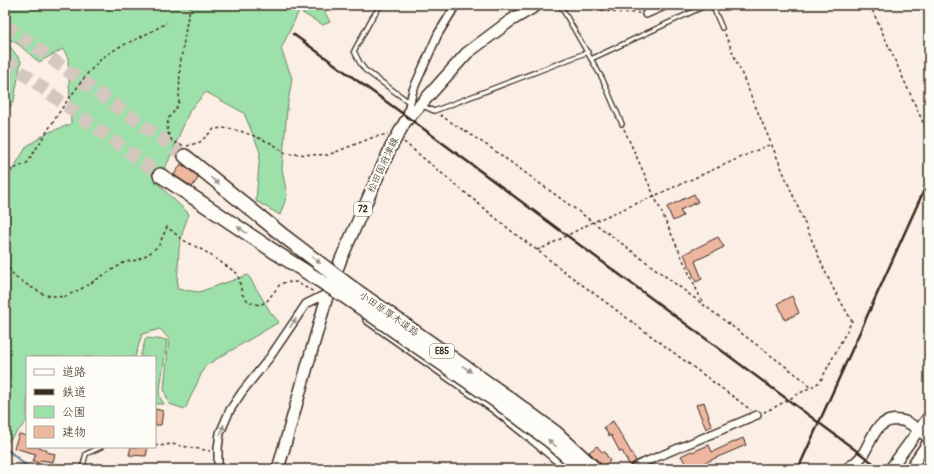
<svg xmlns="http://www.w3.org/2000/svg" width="934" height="474" font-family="Pangolin,'Klee One',sans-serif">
<rect width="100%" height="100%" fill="#faeee5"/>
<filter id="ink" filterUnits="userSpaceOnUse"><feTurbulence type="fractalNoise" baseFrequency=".025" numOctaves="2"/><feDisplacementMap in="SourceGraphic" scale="8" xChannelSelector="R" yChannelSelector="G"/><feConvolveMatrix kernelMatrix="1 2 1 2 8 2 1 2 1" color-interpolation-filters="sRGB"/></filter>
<g filter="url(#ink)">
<path fill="#9ee0aa" stroke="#6c8564" d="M5 5H321L330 22 323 25 299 11 281 49 292 78 287 109 282 169 287 195 280 215 256 201 260 152 244 113 206 92 190 110 168 162 156 182 189 214 183 230 179 248 177 289 199 292 248 275 271 313 279 322 205 366 185 409 169 404 164 389 169 339 160 329 142 334 135 357H27V421L5 445V182L27 146 47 133 71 124 68 58 63 49 39 62 18 44 5 37Z
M8 44 21 61 14 100 5 117V46Z
M146 338 167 340 159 396 164 404H155V357H140Z"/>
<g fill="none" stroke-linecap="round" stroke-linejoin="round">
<path stroke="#6f909d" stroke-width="2.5" d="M602 5 610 7 644 9 653 5
M9 451 30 469"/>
</g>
<path fill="#ecb69f" stroke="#3b2a1e" d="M181 164 199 177 192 187 174 175Z
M694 194 698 202 680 210 683 216 673 221 667 207Z
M718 237 724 247 695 261 702 279 696 282 684 254Z
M792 296 799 313 785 320 778 303Z
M704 402 709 417H708L712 426 706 429 696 405Z
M155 409 163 411 161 425H155Z
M613 421 636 461 630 466 622 451 620 452 611 435 609 436 604 427Z
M19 434 27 436V447H39L47 450 46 452 55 454 53 462 41 460 38 463 33 461 36 454 14 448Z
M743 438 746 445 704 463 706 469H689L681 456 691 451 692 452 709 445 712 452Z
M597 446 602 452 604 451 610 461 603 466 589 452Z
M131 447H148L146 456 129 455Z"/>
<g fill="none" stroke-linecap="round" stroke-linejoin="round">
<path stroke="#d4c7bd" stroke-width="13" stroke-dasharray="13 6" stroke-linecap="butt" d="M5 25 185 156
M5 60 160 175"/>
<g stroke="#3b2a1e" stroke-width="6">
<path id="lane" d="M381 5 372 18 354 51 360 63 365 70 409 102
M560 5 602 78 622 124
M712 5 722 28
M591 59 707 5
M423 106 434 111 588 52
M82 469 86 454 101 447"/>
</g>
<g stroke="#3b2a1e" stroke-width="10">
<path id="street" d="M646 14 667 5
M406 119 413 90 438 34 456 5
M367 320 495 410 529 437 567 469
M218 469V448L220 433 230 410 242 392 270 357 306 304 328 293H329
M634 469 638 465 757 415"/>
</g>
<g stroke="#3b2a1e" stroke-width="13">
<path id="secondary" d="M847 469C852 465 857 462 861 457 872 443 873 422 894 420 898 420 902 420 906 422 914 425 922 433 929 438
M890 469 929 416
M910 469 929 441"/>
</g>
<g stroke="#3b2a1e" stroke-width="14">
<path id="primary" d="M278 469 328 293 341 259 390 149 405 122 467 53 510 21 537 5"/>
</g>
<g stroke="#3b2a1e" stroke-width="16">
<path id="highway" d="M185 156 285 237
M160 175 275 252"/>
</g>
<path stroke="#3b2a1e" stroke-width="1.5" stroke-dasharray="3 3" stroke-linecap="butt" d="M590 5C605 13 622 13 639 13
M870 5 926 129 929 132
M725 34 824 269 834 290 852 321 820 382 775 407 764 412
M440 115 491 148 593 222 805 381 810 388
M624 129 703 304
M404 142 515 234 537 250 565 272 751 410
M183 145 178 144 172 141 167 131 168 119 175 110 179 102 180 66 187 21 191 5
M187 146 200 142 214 129 223 128 240 131 254 136 273 144 286 154 328 155 374 137 388 134
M5 175 11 170 27 163 62 108 87 74 102 58 119 47 139 38 167 23
M537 250 545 247 593 222 654 196 771 144
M5 263 15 277 29 286 45 295 64 297 81 289 125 262 137 260 150 253 159 245 167 227 183 240 206 252 238 274 242 294 249 302 260 305 267 301 281 283 296 282 314 292
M155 445 160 446 171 444 210 451"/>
<use href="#lane" stroke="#fdfcf7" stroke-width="3.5"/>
<use href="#street" stroke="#fdfcf7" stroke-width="7"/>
<use href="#secondary" stroke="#fdfcf7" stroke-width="10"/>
<use href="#primary" stroke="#fdfcf7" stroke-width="11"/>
<use href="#highway" stroke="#fdfcf7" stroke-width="13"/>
<path stroke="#3b2a1e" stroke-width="2.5" d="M293 34 417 124 881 469
M798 469 929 179"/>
<g stroke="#3b2a1e" stroke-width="16" stroke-linecap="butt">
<path id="highway-bridge" d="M285 237 347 284 506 396 556 433 595 469
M275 252 341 294 499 403 550 441 581 469"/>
</g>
<use href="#highway-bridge" stroke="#fdfcf7" stroke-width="13"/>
</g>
<defs><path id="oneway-solid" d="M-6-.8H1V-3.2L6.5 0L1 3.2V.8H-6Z"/></defs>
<g fill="#9c938a">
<use href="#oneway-solid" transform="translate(215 181) rotate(39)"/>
<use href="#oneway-solid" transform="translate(242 230) rotate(-146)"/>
<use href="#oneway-solid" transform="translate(316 260) rotate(37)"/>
<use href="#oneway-solid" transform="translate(293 323) rotate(-56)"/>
<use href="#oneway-solid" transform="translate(467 369) rotate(35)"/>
<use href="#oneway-solid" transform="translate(222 430) rotate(-71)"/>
<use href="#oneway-solid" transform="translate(552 443) rotate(-140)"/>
</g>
</g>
<g text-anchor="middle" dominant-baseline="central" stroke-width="4" stroke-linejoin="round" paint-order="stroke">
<g fill="#fdfcf7" stroke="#75695f" stroke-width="1">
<rect x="354" y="202" width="18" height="14" rx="3"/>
<rect x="430" y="344" width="24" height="14" rx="3"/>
</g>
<g font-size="9" font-weight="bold" fill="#3b2a1e">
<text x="363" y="209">72</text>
<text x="442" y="351">E85</text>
</g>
<g font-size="10" fill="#3b2a1e" stroke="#fdfcf7">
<text transform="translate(383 165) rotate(-65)">松田国府津線</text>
<text transform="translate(389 314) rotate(35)">小田原厚木道路</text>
</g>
</g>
<rect width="934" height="474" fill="none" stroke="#fdfcf7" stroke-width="20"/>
<rect x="10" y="10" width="914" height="454" fill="none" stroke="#3b2a1e" stroke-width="1.5" filter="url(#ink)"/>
<rect x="26" y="356" width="130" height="92" fill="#fdfcf7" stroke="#afa8a0"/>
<rect x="34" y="369" width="20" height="6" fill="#fdfcf7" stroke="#afa8a0"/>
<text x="62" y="376" font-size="12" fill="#3b2a1e">道路</text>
<rect x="34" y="389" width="20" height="6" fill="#3b2a1e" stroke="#afa8a0"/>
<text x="62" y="396" font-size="12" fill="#3b2a1e">鉄道</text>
<rect x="34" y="406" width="20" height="12" fill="#9ee0aa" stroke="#afa8a0"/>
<text x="62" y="416" font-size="12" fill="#3b2a1e">公園</text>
<rect x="34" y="426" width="20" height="12" fill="#ecb69f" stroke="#afa8a0"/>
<text x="62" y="436" font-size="12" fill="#3b2a1e">建物</text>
</svg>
